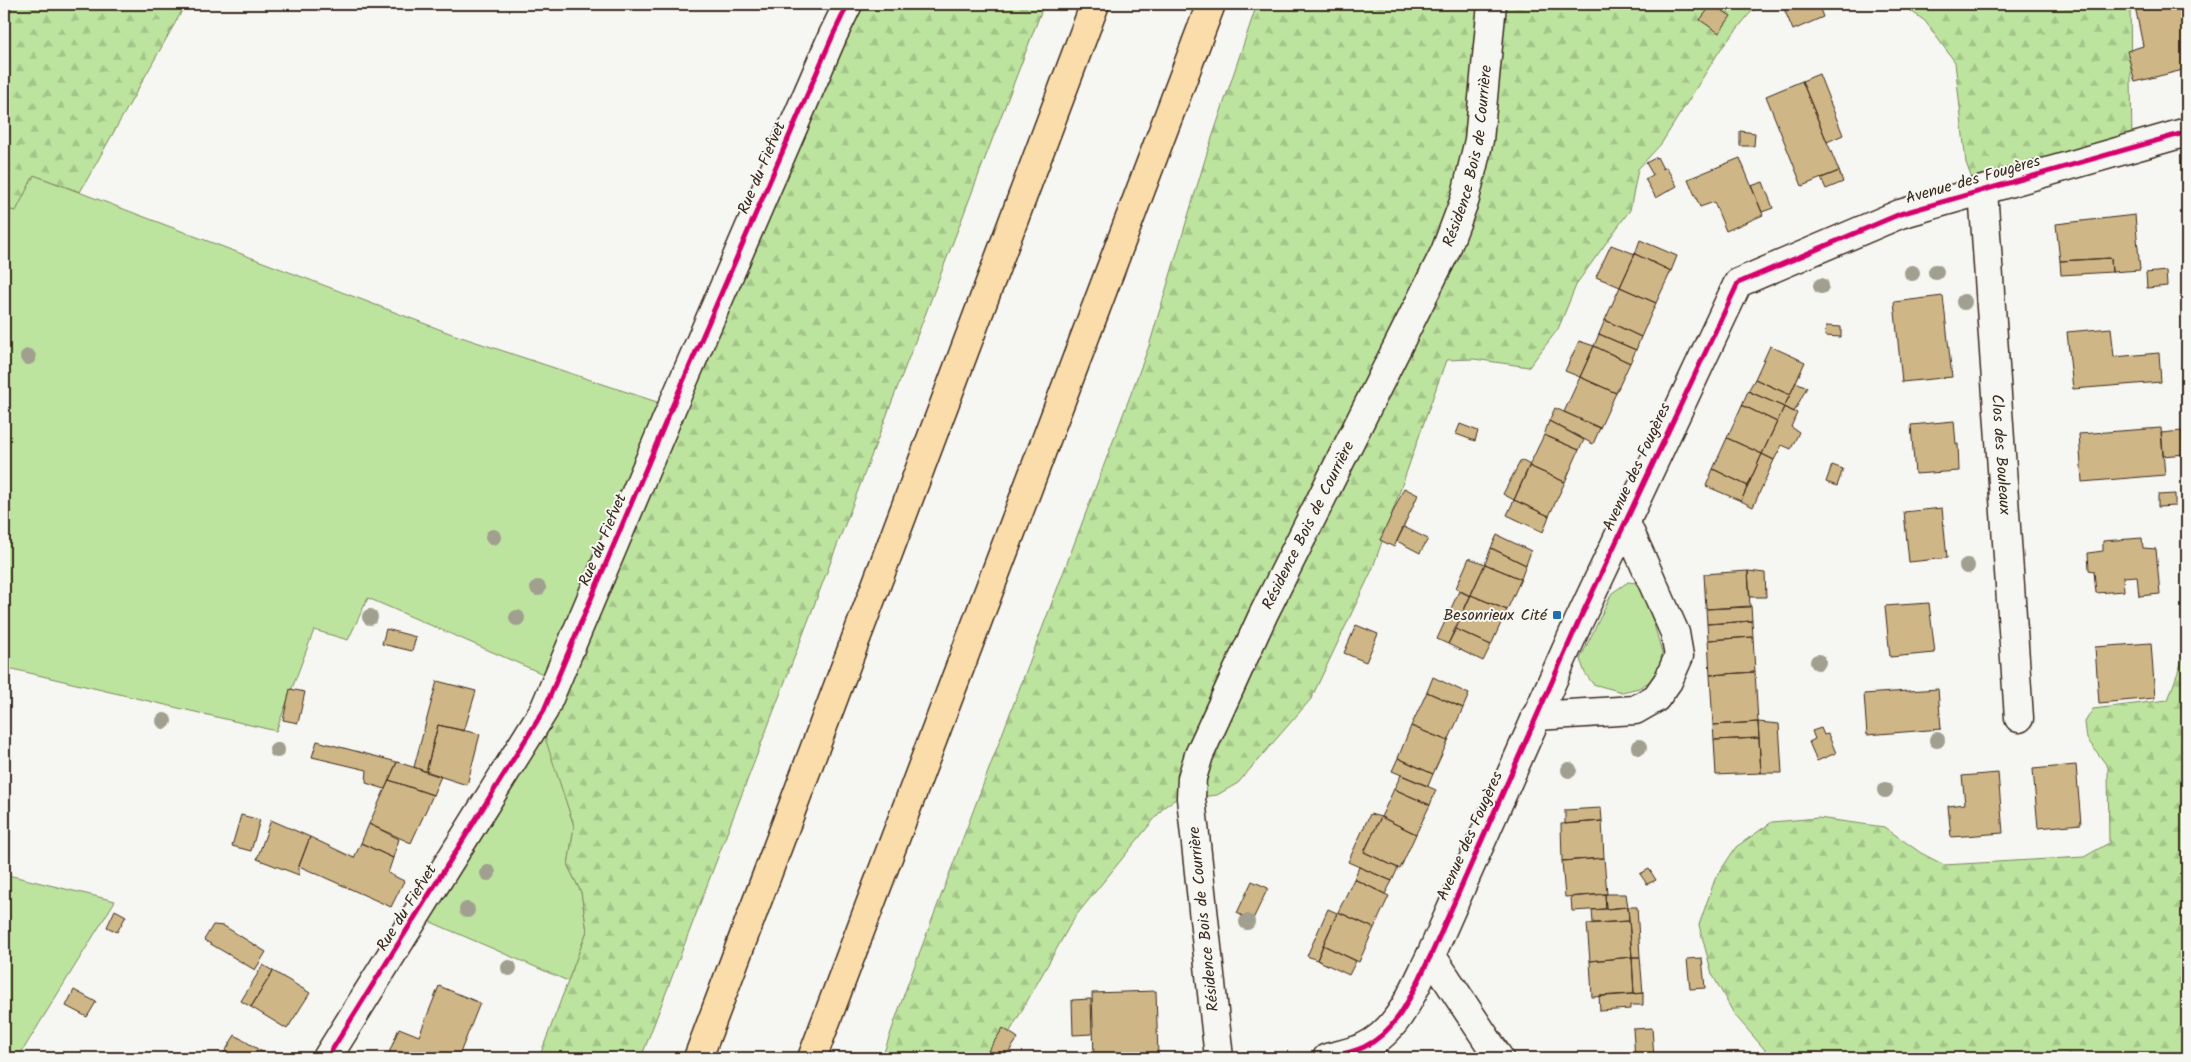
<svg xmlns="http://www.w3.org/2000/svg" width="2191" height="1062" font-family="Kalam,sans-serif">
<defs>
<pattern id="forest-firs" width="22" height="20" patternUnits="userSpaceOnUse" patternTransform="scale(1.25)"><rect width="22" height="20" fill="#bde49f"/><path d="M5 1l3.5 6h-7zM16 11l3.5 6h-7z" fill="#a3c488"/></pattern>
</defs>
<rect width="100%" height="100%" fill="#f6f6f2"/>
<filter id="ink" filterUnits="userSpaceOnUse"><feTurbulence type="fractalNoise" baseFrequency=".02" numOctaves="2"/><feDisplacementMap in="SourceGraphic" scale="10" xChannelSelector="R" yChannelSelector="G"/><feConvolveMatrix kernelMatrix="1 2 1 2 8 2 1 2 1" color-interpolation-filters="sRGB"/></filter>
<g filter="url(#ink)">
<path fill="#bde49f" stroke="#7c875e" d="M34 175 452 334 672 407 557 680 368 598 348 640 314 630 276 731 4 667V209L16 210Z
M1628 582 1637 583 1645 593 1662 652 1660 666 1652 680 1639 688 1622 692 1593 684 1585 673 1580 659 1612 593Z
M544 710 547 741 574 826 568 866 581 892 587 931 568 981 417 916Z
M4 874 115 901 18 1058H4Z"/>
<path fill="url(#forest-firs)" stroke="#7c875e" d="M14 4H184L183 9 80 192 34 175 16 211 4 209V25Z
M848 4H1044L641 1058H539L587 931 581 892 568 866 574 826 546 741 544 710Z
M1257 4H1763L1750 13 1720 50 1661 144 1638 169 1630 210 1577 283 1558 329 1529 367 1474 359 1446 360 1372 570 1311 699 1238 783 1217 795 1191 798 1180 796 1164 807 1074 918 995 1058H882L907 986 1149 346 1207 153Z
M1901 4H2130L2132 147 1983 190 1971 176 1966 163 1955 62 1925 21Z
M2187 647V1058H1772L1734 1014 1712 974 1699 925 1715 879 1736 847 1772 822 1818 818 1884 827 1921 853 1944 865 2084 857 2109 843 2108 767 2087 739 2085 722 2093 709 2168 700Z"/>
<path fill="#cfb686" stroke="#3b2a1e" d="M1712 4 1731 16 1719 33 1700 20Z
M1782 4H1818L1823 17 1793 30Z
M2143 4H2187V69L2135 82 2127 51 2143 46 2135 6Z
M1819 74 1843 135 1827 142 1802 81Z
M1802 81 1839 171 1802 186 1766 96Z
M1740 131 1755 133 1754 146H1740Z
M1657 157 1663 169 1666 167 1677 186 1656 198 1645 179 1653 175 1646 163Z
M1740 158 1763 215 1726 231 1714 202 1700 207 1688 179Z
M1839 171 1843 182 1826 189 1821 178Z
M1763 182 1773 208 1762 212 1751 186Z
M2135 215 2140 270 2112 272 2111 258 2060 261 2056 224Z
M1640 240 1677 256 1671 271 1635 254Z
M1611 245 1635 254 1620 287 1596 277Z
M1635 254 1671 271 1656 303 1620 287Z
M2111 258 2112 272 2061 275 2060 261Z
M2166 271 2167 286 2147 288 2146 273Z
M1620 287 1656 303 1641 337 1605 320Z
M1943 296 1952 377 1902 382 1894 302Z
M1605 320 1641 337 1636 350 1599 334Z
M1826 326 1841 327V337L1825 336Z
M2111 328 2114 357 2159 353 2161 382 2073 389 2067 332Z
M1599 334 1636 350 1630 363 1594 346Z
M1579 341 1594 346 1580 377 1565 371Z
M1594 346 1630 363 1616 393 1580 377Z
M1770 346 1805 362 1790 395 1755 379Z
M1580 377 1616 393 1600 428 1564 412Z
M1755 379 1790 395 1784 407 1748 391Z
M1796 382 1807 387 1794 412 1784 407Z
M1748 391 1784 407 1777 422 1742 405Z
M1742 405 1777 422 1762 454 1727 438Z
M1784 407 1797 413 1791 427 1799 432 1791 449 1782 445 1774 460 1762 454Z
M1555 408 1600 428 1593 444 1549 421Z
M1549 421 1584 440 1579 450 1544 435Z
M1954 421 1956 444H1958L1959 471 1915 474 1911 425Z
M1460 424 1478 431 1475 441 1456 434Z
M2161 428 2165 475 2082 482 2079 434Z
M2182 431 2184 454 2163 456 2161 433Z
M1544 435 1579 450 1565 482 1529 466Z
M1727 438 1762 454 1748 486 1713 469Z
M1762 454 1774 460 1753 507 1741 501Z
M1521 460 1530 465 1514 500 1503 494Z
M1832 465 1843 469 1837 486 1826 482Z
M1529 466 1565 482 1549 516 1514 500Z
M1713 469 1748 486 1741 501 1706 486Z
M1404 488 1418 495 1394 547 1380 540Z
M2175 494V506L2158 507V495Z
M1514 500 1549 516 1543 532 1507 515Z
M1942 508 1947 558 1909 562 1904 512Z
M1404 527 1428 539 1420 553 1397 541Z
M1497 535 1531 551 1526 565 1491 548Z
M2142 538 2143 548 2156 549 2160 594 2139 596 2137 576 2123 577 2124 591 2096 593 2094 571 2089 570 2088 553 2103 551V541Z
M1491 548 1526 565 1521 579 1485 564Z
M1469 558 1485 564 1470 596 1456 588Z
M1485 564 1521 579 1507 610 1471 595Z
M1748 571 1765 573 1766 597H1750Z
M1748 571 1750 607 1706 609 1704 574Z
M1459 591 1470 596 1448 644 1437 639Z
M1471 595 1507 610 1491 645 1456 629Z
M1929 603 1935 653 1890 657 1885 606Z
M1751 606 1752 621 1707 624 1706 609Z
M1752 621 1753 637 1708 640 1707 624Z
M1356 625 1378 634 1366 662 1344 653Z
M386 629 416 637 412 651 382 644Z
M1456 629 1491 645 1483 661 1448 644Z
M1753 637 1755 672 1710 675 1708 640Z
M2151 643 2155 698 2099 703 2095 647Z
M1755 672 1758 722 1713 725 1710 675Z
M1433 677 1469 694 1463 708 1427 692Z
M437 681 476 691 464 731 438 725 426 772 414 767Z
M290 689 305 692 298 723 283 720Z
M1938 689 1941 729 1867 735 1864 694Z
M1427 692 1463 708 1448 741 1411 726Z
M1758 722 1779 724 1782 773H1761Z
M1758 722 1759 738 1714 740 1713 725Z
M438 725 480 734 467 785 426 772Z
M1411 726 1448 741 1433 774 1398 758Z
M1821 728 1824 735 1828 734 1836 753 1817 761 1809 742 1815 739 1812 731Z
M1759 738 1761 773 1716 775 1714 740Z
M317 741 397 762 385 789 366 783 367 770 312 757Z
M1398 758 1433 774 1428 786 1392 771Z
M397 762 441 776 433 795 389 780Z
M2076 765 2081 824 2038 828 2033 769Z
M1998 773 2003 833 1951 837 1948 806 1965 804 1962 776Z
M1401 775 1436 790 1430 805 1394 789Z
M389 780 433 795 411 843 369 824Z
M1394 789 1430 805 1416 834 1381 817Z
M1601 808 1602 821 1565 824V810Z
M1370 814 1381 817 1364 852 1398 868 1392 881 1348 862Z
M241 815 260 820 251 851 232 846Z
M1381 817 1416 834 1400 869 1364 852Z
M271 820 310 837 299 866V875L257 859Z
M1602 821 1604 858 1562 861 1561 824Z
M369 824 399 839 393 858 361 843Z
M310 837 354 858 361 843 393 858 388 873 404 881 391 907 299 866Z
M1604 858 1607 894 1565 897 1562 861Z
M1359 867 1392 881 1385 894 1354 879Z
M1649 869 1656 880 1647 884 1640 874Z
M1354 879 1389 896 1374 928 1338 912Z
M1252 881 1268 888 1252 921 1237 913Z
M1605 894H1626L1628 907 1606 909Z
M1605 894 1606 909 1572 911 1571 897Z
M1628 907 1629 921 1593 923 1592 910Z
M1628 907H1637L1640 957H1632Z
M1328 909 1337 913 1317 960 1307 956Z
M115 910 126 916 117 932 107 927Z
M1338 912 1374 928 1359 962 1323 945Z
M1629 921 1632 957 1590 961 1587 924Z
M213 925 224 926 266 952 255 970 204 940Z
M1323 945 1356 961 1349 975 1317 960Z
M1632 957 1634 994 1592 997 1590 961Z
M1632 957H1640L1643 993 1634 994Z
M1702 958 1705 988 1690 989 1687 959Z
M263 965 273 971 251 1007 241 1001Z
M273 971 310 993 287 1029 251 1007Z
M439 986 480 1003 458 1058H387L399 1028 419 1036Z
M74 990 96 1002 87 1017 66 1006Z
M1156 991 1158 1058H1094L1092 993Z
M1643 993V1005H1630V1009L1600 1011 1599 996Z
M1091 999 1092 1034 1073 1035 1072 1000Z
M1003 1028 1018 1038 1005 1058H1000L988 1051Z
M1652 1028 1654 1058H1635L1633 1029Z
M235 1035 269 1056 268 1058H221Z"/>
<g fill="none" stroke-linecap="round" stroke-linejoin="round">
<g stroke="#3b2a1e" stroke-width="31">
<g id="street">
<path id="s1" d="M1983 190 2019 718"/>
<path d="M1536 716 1635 710 1656 698 1668 681 1679 656 1675 633 1625 521"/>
<path d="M1431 955 1499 1058"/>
<path d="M327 1058 544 710 672 407 833 35 848 4"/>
<path id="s2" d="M1219 1058 1191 798 1192 778 1199 755 1264 613 1445 252 1465 199 1479 140 1492 4"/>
<path d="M1327 1058C1339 1055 1353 1052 1364 1047 1400 1030 1414 988 1431 955L1578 623 1738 283 1900 214 2187 132"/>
</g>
</g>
<g stroke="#3b2a1e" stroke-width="31">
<path id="highway" d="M698 1058 1095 4
M812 1058 1211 4"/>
</g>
<use href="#street" stroke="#f6f6f2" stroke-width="28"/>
<use href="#highway" stroke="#fbddab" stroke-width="28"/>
<g stroke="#f6f6f2" stroke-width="8">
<path id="cycleway" d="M327 1058 544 710 672 407 833 35 848 4
M1327 1058C1339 1055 1353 1052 1364 1047 1400 1030 1414 988 1431 955L1578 623 1738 283 1900 214 2187 132"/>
</g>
<use href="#cycleway" stroke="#d6006c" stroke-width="5"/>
</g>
<g fill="#a19f8f">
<circle cx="1936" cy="272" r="8"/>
<circle cx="1912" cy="273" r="8"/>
<circle cx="1821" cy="286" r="8"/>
<circle cx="1964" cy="302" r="8"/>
<circle cx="28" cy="357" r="8"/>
<circle cx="493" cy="537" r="8"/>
<circle cx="1967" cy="566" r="8"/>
<circle cx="538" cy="588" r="8"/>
<circle cx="370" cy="617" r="8"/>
<circle cx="517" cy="618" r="8"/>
<circle cx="1818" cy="662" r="8"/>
<circle cx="164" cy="721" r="8"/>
<circle cx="1937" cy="740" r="8"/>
<circle cx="1639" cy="747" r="8"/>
<circle cx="277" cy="750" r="8"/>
<circle cx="1569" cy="770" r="8"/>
<circle cx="1885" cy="790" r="8"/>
<circle cx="488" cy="873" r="8"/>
<circle cx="467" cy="910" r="8"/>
<circle cx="1247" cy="922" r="8"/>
<circle cx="509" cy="968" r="8"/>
</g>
</g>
<rect fill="#1f6fb2" stroke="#f6f6f2" stroke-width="2" x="1552" y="610" width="10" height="10" rx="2.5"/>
<g text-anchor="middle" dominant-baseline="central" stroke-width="4" stroke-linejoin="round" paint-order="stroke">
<g font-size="16" fill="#3b2a1e" stroke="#f6f6f2">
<text stroke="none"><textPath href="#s2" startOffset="965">Résidence Bois de Courrière</textPath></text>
<text transform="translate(762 168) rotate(-67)">Rue du Fiefvet</text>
<text transform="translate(1973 180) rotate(-16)">Avenue des Fougères</text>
<text stroke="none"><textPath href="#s1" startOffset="265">Clos des Bouleaux</textPath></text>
<text transform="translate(1637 467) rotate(-65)">Avenue des Fougères</text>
<text stroke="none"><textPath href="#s2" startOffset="560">Résidence Bois de Courrière</textPath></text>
<text transform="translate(603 540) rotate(-67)">Rue du Fiefvet</text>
<text transform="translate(1470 836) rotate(-66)">Avenue des Fougères</text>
<text transform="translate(407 908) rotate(-58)">Rue du Fiefvet</text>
<text transform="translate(1204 919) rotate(-96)">Résidence Bois de Courrière</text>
</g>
<g font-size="16" fill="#3b2a1e" stroke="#f6f6f2" text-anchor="end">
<text x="1547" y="615">Besonrieux Cité</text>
</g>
</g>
<rect width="2191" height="1062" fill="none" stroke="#f6f6f2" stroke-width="20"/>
<rect x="10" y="10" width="2171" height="1042" fill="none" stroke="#3b2a1e" stroke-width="2" filter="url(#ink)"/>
</svg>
